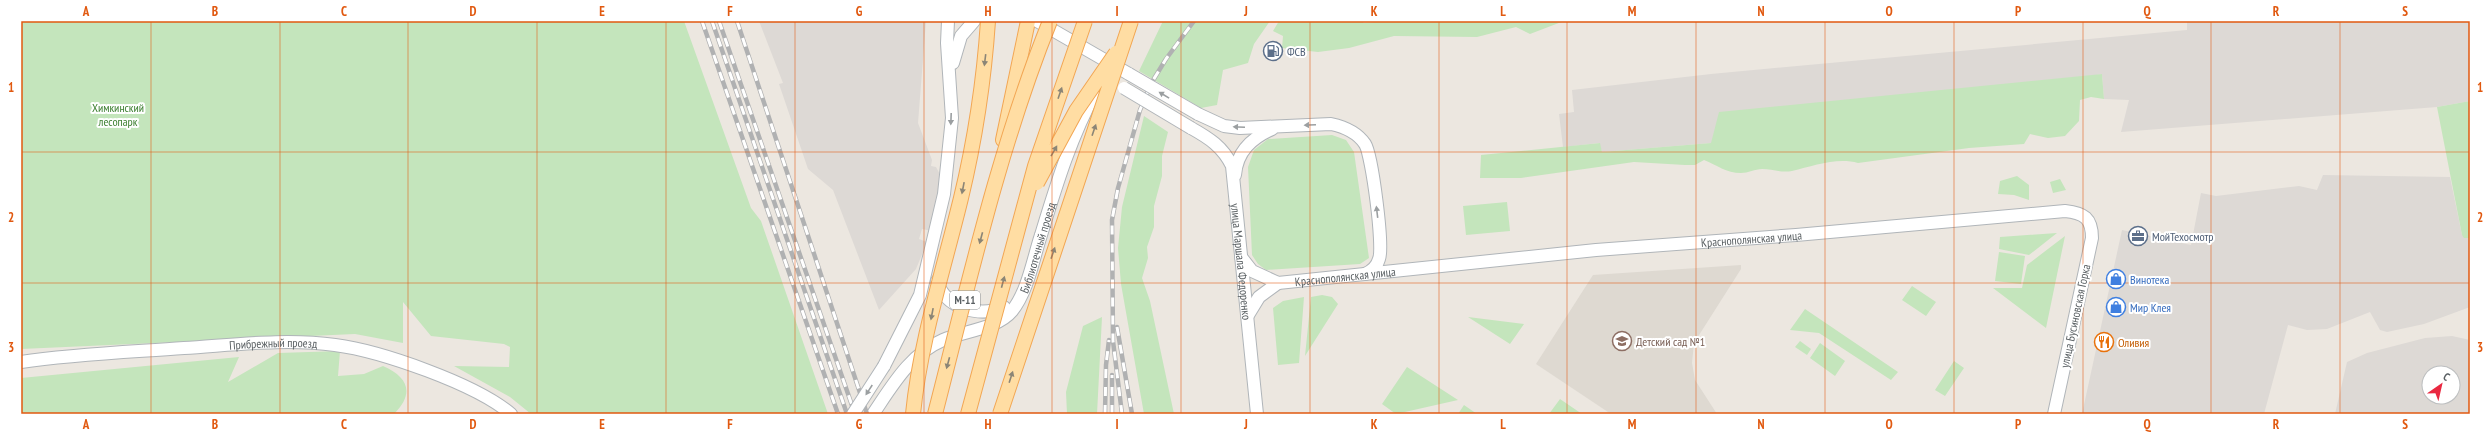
<svg xmlns="http://www.w3.org/2000/svg" width="2491" height="435" font-family="'PT Sans Narrow',sans-serif">
<rect width="100%" height="100%" fill="#ece7e0"/>
<path fill="#ddd9d5" fill-rule="evenodd" d="M759 21H926L918 123 932 160 931 166 936 167 942 178 932 231 922 229 919 239 927 242 916 269 879 310 833 190 808 169 779 84 783 83Z
M2187 21H2470V101L2437 107 2121 132 2129 100 2104 99 2102 74 1711 143 1602 152 1599 143 1563 147 1559 114 1574 112 1572 90 1711 74 2187 30Z
M2323 175 2450 177 2462 235 2470 238V307L2424 324 2387 332 2380 330 2370 312 2327 329 2307 330 2288 325 2264 414H2082L2122 230 2191 245 2201 193 2216 196 2299 186 2317 190Z
M2452 336 2470 340V414H2335L2347 362 2367 353 2425 338ZM2429 373H2453V397H2429Z"/>
<path fill="#ded9d1" d="M1741 265V269L1694 343 1692 363 1695 380 1717 414H1611L1536 364 1593 275Z"/>
<path fill="#c4e5bc" d="M21 21H684L751 208 761 221 828 414H531L510 397 454 366 509 367 510 347 504 344 431 336 403 302V343L355 334 21 349Z
M1163 21H1270L1254 44 1248 63 1223 70 1217 105 1201 108 1139 71Z
M1279 21H1361L1364 23 1386 21H1564L1530 34 1516 27 1477 37 1394 36 1349 48 1318 52 1282 48 1283 36 1273 31Z
M2102 74 2104 99 2091 97 2080 100 2079 121 2065 136 2048 138 2030 134 2024 144 1969 148 1858 163C1837 157 1813 166 1792 171 1781 173 1772 169 1762 169 1755 169 1748 173 1741 173 1726 173 1717 165 1704 160L1695 165H1685L1634 162 1521 178H1480L1481 155 1600 143 1602 152 1711 143 1719 112Z
M2470 101V238H2464L2462 235 2437 107Z
M1144 116 1168 132 1162 156V176L1154 206V227L1147 247 1148 258 1142 278 1150 301 1174 414H1144L1121 284 1118 248 1122 207Z
M1332 135 1346 140 1354 152 1369 258 1360 264 1266 270 1258 264 1252 255 1248 167 1254 150 1268 139Z
M2017 176 2029 185V200L2014 195 1998 194 2000 181Z
M2060 179 2066 190 2053 193 2050 182Z
M1507 202 1510 231 1466 235 1463 206Z
M2057 233 2029 255 1999 249 2000 237Z
M2065 236 2046 328 1993 288H2022L2027 265Z
M1999 252 2025 256 2021 284 1995 281Z
M1912 286 1936 302 1926 316 1902 300Z
M1322 295 1332 297 1338 304 1305 356 1311 297Z
M1304 297 1299 363 1278 365 1273 308 1283 301Z
M1805 309 1898 372 1891 380 1819 333 1790 330Z
M1102 317 1097 414H1067L1066 392 1083 326Z
M1468 317 1524 324 1510 344Z
M1800 341 1811 349 1807 355 1795 347Z
M1820 343 1845 361 1835 376 1810 358Z
M340 351 338 376 364 374 383 366C408 377 415 393 394 414H21V378L239 357 228 382 278 353Z
M1954 361 1964 368 1945 396 1935 390Z
M1407 367 1458 400 1396 414 1382 404Z
M1560 399 1582 414H1549Z
M1464 405 1477 414H1458Z"/>
<g fill="none" stroke-linecap="round" stroke-linejoin="round">
<g stroke="#b0b5b9" stroke-width="14">
<g id="secondary">
<path d="M1037 21 1129 74"/>
<path d="M953 63 961 36 974 21"/>
<path d="M1198 114 1224 126 1240 128 1331 124C1345 127 1357 132 1365 144 1372 155 1384 247 1379 259 1377 267 1372 271 1365 274"/>
<path id="s1" d="M1191 128C1209 138 1223 147 1232 166L1257 414"/>
<path d="M1235 175C1237 151 1252 138 1272 129"/>
<path id="s2" d="M1241 257 1252 271 1278 283 1596 250 1796 235 2065 211C2084 213 2092 218 2092 238L2054 414"/>
<path d="M937 281C945 308 979 318 1004 307"/>
<path d="M1248 315 1259 297 1278 283"/>
<path id="s3" d="M21 362C75 354 130 352 184 348 233 345 286 338 335 345 381 351 476 384 511 414"/>
<path d="M884 366 920 295 944 194 952 118 947 43 948 21"/>
<path id="s4" d="M873 414C892 386 910 354 943 340 964 331 997 329 1012 311 1028 291 1033 259 1041 235 1056 186 1071 136 1096 91"/>
</g>
</g>
<g stroke="#f2a653" stroke-width="16">
<path id="primary" d="M1003 140 1028 21"/>
</g>
<use href="#secondary" stroke="#fff" stroke-width="12"/>
<use href="#primary" stroke="#ffdda3" stroke-width="14"/>
<g stroke="#b0b1b2" stroke-width="4.5">
<path id="rail" d="M702 21 838 414
M712 21 847 414
M719 21 855 414
M737 21 867 414
M1117 327 1132 414
M1105 414 1106 365 1109 340
M1112 414V375
M1122 414 1113 341 1112 220 1118 188 1140 110 1152 82 1166 59 1194 21"/>
</g>
<use href="#rail" stroke="#fff" stroke-width="3" stroke-dasharray="9" stroke-linecap="butt"/>
<g stroke="#b0b5b9" stroke-width="14" stroke-linecap="butt">
<path id="secondary-bridge" d="M1129 74 1198 114
M1124 88 1191 128
M853 414 884 366"/>
</g>
<g stroke="#f2a653" stroke-width="16" stroke-linecap="butt">
<path id="primary-bridge" d="M1037 183 1076 111 1116 53
M913 414C920 342 944 268 961 198 975 140 984 81 988 21
M935 414C969 282 999 148 1050 21
M968 414 1035 166 1085 21
M1000 414 1131 21"/>
</g>
<use href="#secondary-bridge" stroke="#fff" stroke-width="12"/>
<use href="#primary-bridge" stroke="#ffdda3" stroke-width="14"/>
</g>
<defs><path id="oneway-solid" d="M-6-.8H1V-3.2L6.5 0L1 3.2V.8H-6Z"/></defs>
<g fill="#8b8576">
<use href="#oneway-solid" transform="translate(985 60) rotate(97)"/>
<use href="#oneway-solid" transform="translate(1060 93) rotate(-71)"/>
<use href="#oneway-solid" transform="translate(1094 130) rotate(-71)"/>
<use href="#oneway-solid" transform="translate(1054 151) rotate(-60)"/>
<use href="#oneway-solid" transform="translate(963 188) rotate(101)"/>
<use href="#oneway-solid" transform="translate(981 238) rotate(105)"/>
<use href="#oneway-solid" transform="translate(1053 253) rotate(-71)"/>
<use href="#oneway-solid" transform="translate(1003 282) rotate(-75)"/>
<use href="#oneway-solid" transform="translate(932 314) rotate(101)"/>
<use href="#oneway-solid" transform="translate(948 363) rotate(105)"/>
<use href="#oneway-solid" transform="translate(1011 377) rotate(-72)"/>
</g>
<g fill="#9b9fa1">
<use href="#oneway-solid" transform="translate(1164 95) rotate(-149)"/>
<use href="#oneway-solid" transform="translate(951 119) rotate(92)"/>
<use href="#oneway-solid" transform="translate(1310 125) rotate(178)"/>
<use href="#oneway-solid" transform="translate(1239 127) rotate(-178)"/>
<use href="#oneway-solid" transform="translate(1377 212) rotate(-97)"/>
<use href="#oneway-solid" transform="translate(869 390) rotate(123)"/>
</g>
<path fill="none" stroke="#e15910" stroke-width="1" stroke-opacity="0.55" d="M151 21V414M280 21V414M408 21V414M537 21V414M666 21V414M795 21V414M924 21V414M1052 21V414M1181 21V414M1310 21V414M1439 21V414M1567 21V414M1696 21V414M1825 21V414M1954 21V414M2083 21V414M2211 21V414M2340 21V414M21 152H2470M21 283H2470"/>
<defs>
<g id="fuel-ring" transform="scale(1)"><circle r="9.5" fill="#fff" stroke="#5c6f8a" stroke-width="1.5"/><path d="M-5.5-6h7V0h2V4h1.3V-2.5L3-4.5l.8-.8L6-3V5H2.5V1h-1V6h-7ZM-4.2-4.7v3.2H.2V-4.7Z" fill="#5c6f8a"/></g>
<g id="office-ring" transform="scale(1)"><circle r="9.5" fill="#fff" stroke="#5c6f8a" stroke-width="1.5"/><path d="M-6-3h4V-5.5h4V-3h4V5H-6ZM-1-4.5V-3h2v-1.5ZM-6 0V1H6V0Z" fill="#5c6f8a"/></g>
<g id="shop-ring" transform="scale(1)"><circle r="9.5" fill="#fff" stroke="#3f7fe0" stroke-width="1.5"/><path d="M-5-2.5h2.3a2.7 3.5 0 0 1 5.4 0H5L5.5 6h-11ZM-1.5-2.5h3a1.5 2.3 0 0 0-3 0Z" fill="#3f7fe0"/></g>
<g id="school-ring" transform="scale(1)"><circle r="9.5" fill="#fff" stroke="#8d6e63" stroke-width="1.5"/><path d="M0-5L7-2L0 1L-7-2ZM-4 1L0 2.5L4 1V4Q0 6-4 4Z" fill="#8d6e63"/></g>
<g id="restaurant-ring" transform="scale(1)"><circle r="9.5" fill="#fff" stroke="#e8710a" stroke-width="1.5"/><path d="M-5-6h1v4h1v-4h1v4h1v-4h1v5L-1.5 .5V6h-2V.5L-5-1ZM5-6V6H3V1.5H1.5Q1.5-4 5-6Z" fill="#e8710a"/></g>
</defs>
<g fill-rule="evenodd">
<use href="#fuel-ring" x="1273" y="51"/>
<use href="#office-ring" x="2138" y="236"/>
<use href="#shop-ring" x="2116" y="279"/>
<use href="#shop-ring" x="2116" y="307"/>
<use href="#school-ring" x="1622" y="341"/>
<use href="#restaurant-ring" x="2104" y="342"/>
</g>
<g text-anchor="middle" dominant-baseline="central" stroke-width="4" stroke-linejoin="round" paint-order="stroke">
<rect fill="#fff" stroke="#8b8f91" stroke-width="1" x="950" y="291" width="30" height="18" rx="3"/>
<g font-size="11" font-weight="bold" fill="#595f62">
<text x="965" y="300">М-11</text>
</g>
<g font-size="12" fill="#4e5e75" stroke="#fff" text-anchor="start">
<text x="1287" y="51">ФСВ</text>
<text x="2152" y="236">МойТехосмотр</text>
</g>
<g font-size="12" fill="#3e8032" stroke="#fff">
<text x="118" y="107">Химкинский<tspan x="118" dy="14">лесопарк</tspan></text>
</g>
<g font-size="12" fill="#595f62" stroke="#fff">
<text stroke="none"><textPath href="#s2" startOffset="522">Краснополянская улица</textPath></text>
<text stroke="none"><textPath href="#s4" startOffset="248">Библиотечный проезд</textPath></text>
<text stroke="none"><textPath href="#s1" startOffset="153">улица Маршала Федоренко</textPath></text>
<text stroke="none"><textPath href="#s2" startOffset="114">Краснополянская улица</textPath></text>
<text transform="translate(2075 316) rotate(-78)">улица Бусиновская Горка</text>
<text stroke="none"><textPath href="#s3" startOffset="253">Прибрежный проезд</textPath></text>
</g>
<g font-size="12" fill="#366cbe" stroke="#fff" text-anchor="start">
<text x="2130" y="279">Винотека</text>
<text x="2130" y="307">Мир Клея</text>
</g>
<g font-size="12" fill="#785e54" stroke="#fff" text-anchor="start">
<text x="1636" y="341">Детский сад №1</text>
</g>
<g font-size="12" fill="#c56008" stroke="#fff" text-anchor="start">
<text x="2118" y="342">Оливия</text>
</g>
</g>
<rect width="2491" height="435" fill="none" stroke="#ffffff" stroke-width="44"/>
<g transform="translate(2441 385) rotate(34)"><circle r="19" fill="#ffffff" stroke="#bdbfc0"/>
<path d="M0-3L7 15L0 10L-7 15Z" fill="#ea2840"/>
<text y="-6" font-size="11" font-weight="bold" text-anchor="middle" fill="#595f62">С</text>
</g>
<rect x="22" y="22" width="2447" height="391" fill="none" stroke="#e15910" stroke-width="1.5"/>
<g font-size="13" text-anchor="middle" font-weight="bold" fill="#e15910">
<text x="86" y="16">A</text>
<text x="215" y="16">B</text>
<text x="344" y="16">C</text>
<text x="473" y="16">D</text>
<text x="602" y="16">E</text>
<text x="730" y="16">F</text>
<text x="859" y="16">G</text>
<text x="988" y="16">H</text>
<text x="1117" y="16">I</text>
<text x="1246" y="16">J</text>
<text x="1374" y="16">K</text>
<text x="1503" y="16">L</text>
<text x="1632" y="16">M</text>
<text x="1761" y="16">N</text>
<text x="1889" y="16">O</text>
<text x="2018" y="16">P</text>
<text x="2147" y="16">Q</text>
<text x="2276" y="16">R</text>
<text x="2405" y="16">S</text>
<text x="11" y="92">1</text>
<text x="2480" y="92">1</text>
<text x="11" y="222">2</text>
<text x="2480" y="222">2</text>
<text x="11" y="352">3</text>
<text x="2480" y="352">3</text>
<text x="86" y="429">A</text>
<text x="215" y="429">B</text>
<text x="344" y="429">C</text>
<text x="473" y="429">D</text>
<text x="602" y="429">E</text>
<text x="730" y="429">F</text>
<text x="859" y="429">G</text>
<text x="988" y="429">H</text>
<text x="1117" y="429">I</text>
<text x="1246" y="429">J</text>
<text x="1374" y="429">K</text>
<text x="1503" y="429">L</text>
<text x="1632" y="429">M</text>
<text x="1761" y="429">N</text>
<text x="1889" y="429">O</text>
<text x="2018" y="429">P</text>
<text x="2147" y="429">Q</text>
<text x="2276" y="429">R</text>
<text x="2405" y="429">S</text>
</g>
</svg>
